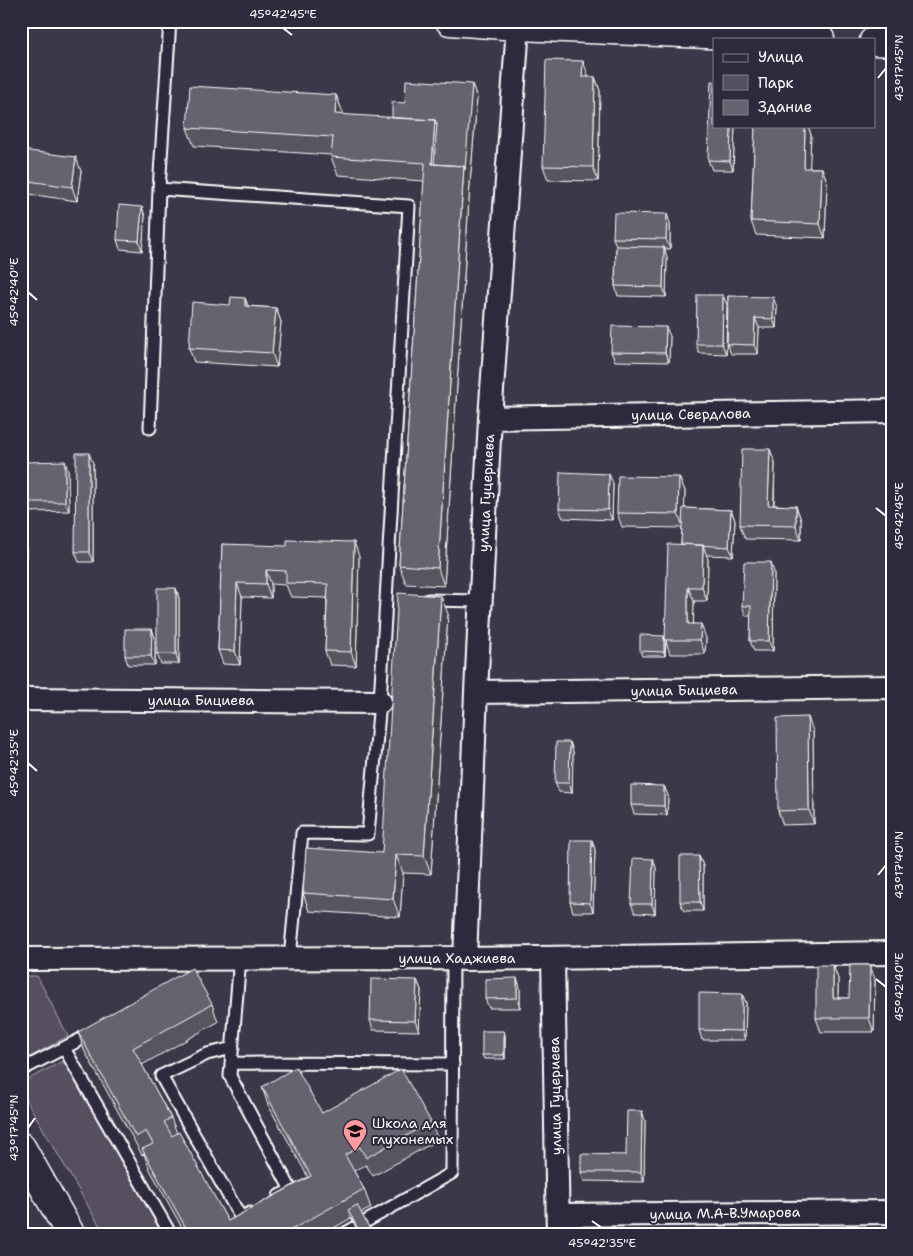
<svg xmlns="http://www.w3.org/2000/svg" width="913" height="1256" font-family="'Shantell Sans',sans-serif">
<rect width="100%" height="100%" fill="#3c3749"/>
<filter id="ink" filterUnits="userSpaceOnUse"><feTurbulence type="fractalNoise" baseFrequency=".02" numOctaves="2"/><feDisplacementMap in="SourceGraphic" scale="10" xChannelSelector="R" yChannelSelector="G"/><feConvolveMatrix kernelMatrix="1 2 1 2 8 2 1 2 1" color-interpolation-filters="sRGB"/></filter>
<g filter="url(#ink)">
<path fill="#555060" stroke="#aaa8b0" d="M21 976H37L68 1036 21 1062Z
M65 1060 163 1235H105L21 1091V1083Z"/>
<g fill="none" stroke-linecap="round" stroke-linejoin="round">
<g stroke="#fff" stroke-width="15">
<path id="lane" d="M170 21 159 189 409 206 380 702 368 834 302 833 290 958
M150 428 159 189
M428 600 480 601
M240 958 230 1076 291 1190 279 1196
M64 1048 171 1235
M233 1048 207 1054 161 1076 241 1218 250 1213
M231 1063 453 1064
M21 1070 93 1033
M342 1235 452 1173 453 958"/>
</g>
<g stroke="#fff" stroke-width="26">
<path id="street" d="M490 418 892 411
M476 692 892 687
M21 699 380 702
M553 958 558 1235
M21 959 453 958 465 959 892 953
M465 959 476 692 490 418 518 26
M558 1215 892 1212"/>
</g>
<g stroke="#fff" stroke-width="31">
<path id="secondary" d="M450 21 518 26 820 39
M874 41 892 42
M21 1147 71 1235"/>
</g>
<use href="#lane" stroke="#2f2a3d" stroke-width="11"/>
<use href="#street" stroke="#2f2a3d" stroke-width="22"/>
<use href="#secondary" stroke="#2f2a3d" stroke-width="28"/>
</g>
<path fill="#585460" stroke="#fff" d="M588 75V77H595L600 91 598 181 548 180 543 166Z
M472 84 477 98 470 184 444 586 406 584 399 565 424 181 338 175 331 157 332 155 194 146 187 128 336 95 343 113V115L392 118 405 103Z
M735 126 733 170H712L708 160Z
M755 126H808L811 135 809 168H822L827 182 825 238 756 235 751 221Z
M21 150 81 171 77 201 21 193Z
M142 207 145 216 142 251 120 249 117 240Z
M670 223V249H664L667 257 666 297 618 296 615 286 616 246 613 238Z
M728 296 777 307 776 328H759L758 354H731L727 344Z
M245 298 248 306 276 308 281 322 277 367 194 362 189 348 230 305Z
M727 305 726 354 699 353 696 344Z
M670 336 669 362 615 361 611 352Z
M21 452 26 465V558H21Z
M93 463V562H79L75 552Z
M775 463 774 505 796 506 801 520V540L745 539 740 525Z
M68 471 69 511 30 512 27 502Z
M679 477 685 491 684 508 731 510 735 520 733 556 706 555 708 559 707 601H694L693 624 706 638 705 654H670L666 641 665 656H642L640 651 665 639 681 544 682 528 622 527 617 513Z
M613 483 612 520 563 518 559 509Z
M222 544 359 556 356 666 330 665 325 651 327 598 291 597 286 585 271 584V598L242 597 240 665 223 664 218 650Z
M774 572 773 651H754L750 641 751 616H746L742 606Z
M176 588 179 598V664H161L157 654Z
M448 614 431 874 403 873 400 917 309 911 303 893 382 853Z
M152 629 155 638V665H128L125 656Z
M813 731 814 824 783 825 778 811Z
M570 742 573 752 572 793 559 792 555 783Z
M664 786 668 796 667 815 634 814 631 805Z
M592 840 595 850 593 912H573L570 902Z
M699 856 703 866V911H684L680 902Z
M653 859 656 868 655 914 635 913 631 904Z
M833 965 838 979V998H849L875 979 874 1032H821L816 1018Z
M517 978 520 988V1008H489L485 999Z
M417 980 421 990 419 1031 373 1030 370 1020Z
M742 994 746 1003 745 1040H702L699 1030Z
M212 1004 218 1022 142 1065 171 1118 177 1133 228 1221 308 1177 268 1105 262 1087 322 1113 431 1122 438 1140 373 1176 366 1165 354 1171 364 1189 371 1208 361 1213 373 1235H360L351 1218 322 1235H186L149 1168 144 1154 142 1155 84 1050 78 1032Z
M504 1031 505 1035V1059H484L482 1055Z
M642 1111 645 1121 644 1182 584 1181 581 1172 626 1155Z"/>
<path fill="#47454e" stroke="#fff" d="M583 61 588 75V91L582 77Z
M595 77 600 91 598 181 593 167Z
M472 84 477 98 470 184 444 586 438 568 464 166Z
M336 95 343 113 342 132 335 114Z
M435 120 442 138 440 168 432 164Z
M731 126H735L733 170 730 161Z
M805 126H808L811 135 809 182 804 168Z
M76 157 81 171 77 201 72 187Z
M822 168 827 182 825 238 820 224Z
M142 207 145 216 142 251 139 241Z
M667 214 670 223V249L666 239Z
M664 247 667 257 666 297 663 287Z
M723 295 727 305 726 354 722 344Z
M773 297 777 307 776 328 773 319Z
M245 298 250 312 245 306Z
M276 308 281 322 277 367 272 353Z
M755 318 759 328 758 354 754 345Z
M666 327 670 336 669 362 665 353Z
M770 449 775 463 773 519 768 505Z
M21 452 26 465V558L21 544Z
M89 453 93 463V562L89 552Z
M65 461 68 471 69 511 65 502Z
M609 474 613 483 612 520 608 510Z
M679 477 685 491 684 528 678 514Z
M796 506 801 520V540L796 526Z
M731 510 735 520 733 556 729 547Z
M354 542 359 556 356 666 351 652Z
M703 545 708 559 707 601 702 587Z
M771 562 774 572 773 651 769 641Z
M266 570 271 584V598L266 584Z
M237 583 242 597 240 665 235 651Z
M688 587 694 601 693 638 688 624Z
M176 588 179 598V664L176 654Z
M441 596 448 614 431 874 424 856Z
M701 624 706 638 705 654 700 640Z
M152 629 155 638V665L151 656Z
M664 636 666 641 665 656 664 652Z
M808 717 813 731 814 824 809 810Z
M570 742 573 752 572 793 569 783Z
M664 786 668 796 667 815 664 806Z
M592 840 595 850 593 912 590 903Z
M396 855 403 873 400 917 393 899Z
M699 856 703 866V911L700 902Z
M653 859 656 868 655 914 652 904Z
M833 965 838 979V1012L833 998Z
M870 965 875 979 874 1032 869 1018Z
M517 978 520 988V1008L517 998Z
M417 980 421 990 419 1031 415 1021Z
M742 994 746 1003 745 1040 742 1031Z
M504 1031 505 1035V1059L504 1055Z
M642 1111 645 1121 644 1182 641 1172Z"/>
<path fill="#666270" stroke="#fff" d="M546 60 583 61 582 77H595L593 167 543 166Z
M406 80 472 84 465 170 464 166 434 164 437 124 435 120 392 118V102L405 103Z
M711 81H714V126H731L730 161 708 160Z
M190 86 336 95 335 114 435 120 432 164 464 166 438 568 399 565 425 163 331 157 333 137 187 128Z
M755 126H805L804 168H822L820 224 751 221Z
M21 150 76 157 72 187 21 180Z
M119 205 142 207 139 241 117 240Z
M614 213 667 214 666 239 613 238Z
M616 246 664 247 663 287 615 286Z
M697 295H723L722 344H696Z
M728 296 773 297V319L755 318 754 345 727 344Z
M231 297 245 298V306L276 308 272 353 189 348 192 302 230 305Z
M612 326 666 327 665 353 611 352Z
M742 449H770L768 505 796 506V526L740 525Z
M76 453H89V552H75Z
M65 461V502H27L26 462Z
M560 472 609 474 608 510 559 509Z
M618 476 679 477 678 514 617 513Z
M683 508 731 510 729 547 681 544Z
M287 540 354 542 351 652 325 651 328 584 286 583V571L266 570V584L237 583 235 651 218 650 222 544 287 546Z
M668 544 703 545 702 587H688V624H701L700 640H665Z
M744 562H771L769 641H750L751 606H742Z
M157 588H176V654H157Z
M398 593 441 596 424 856 396 855 393 899 303 893 306 848 382 853Z
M125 629H152L151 656H125Z
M640 635 664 636V652L640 651Z
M808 717 809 810 778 811 777 718Z
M556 742H570L569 783H555Z
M631 785 664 786V806L631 805Z
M571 840H592L590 903 570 902Z
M680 856H699L700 902H680Z
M633 858 653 859 652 904H631Z
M816 965H833V998H849L850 965H870L869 1018H816Z
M192 968 212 1004 133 1048 171 1118 164 1122 172 1136 179 1132 228 1221 311 1176 262 1087 296 1067 322 1113 401 1069 431 1122 366 1158 360 1147 345 1155 364 1189 282 1235H190L142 1149 153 1144 146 1131 136 1137 78 1032Z
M517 978V998L485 999V979Z
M371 979 417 980 415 1021 370 1020Z
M699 993 742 994V1031L699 1030Z
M482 1031H504V1055H482Z
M627 1111H642L641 1172H581V1154L626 1155Z
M357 1205 373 1235H361L348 1210Z
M569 1234 607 1235H569Z"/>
</g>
<path fill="none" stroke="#fff" stroke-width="2" d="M283 28 292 35M878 78 886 68M28 292 37 300M876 508 886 516M28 763 37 771M878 875 886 865M876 979 886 987M28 1128 35 1118M592 1221 602 1228"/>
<defs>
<g id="school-pin" transform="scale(1.25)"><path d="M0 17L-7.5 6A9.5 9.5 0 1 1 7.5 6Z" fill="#ff9aa2" stroke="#2f2a3d"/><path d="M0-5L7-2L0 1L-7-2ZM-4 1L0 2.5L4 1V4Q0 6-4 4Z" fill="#111"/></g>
</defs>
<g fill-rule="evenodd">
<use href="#school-pin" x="355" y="1131"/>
</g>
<g text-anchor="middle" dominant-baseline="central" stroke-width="4" stroke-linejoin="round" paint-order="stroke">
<g font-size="14" fill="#fff" stroke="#2f2a3d">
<text transform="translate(691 414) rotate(-1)">улица Свердлова</text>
<text transform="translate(486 493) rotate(-87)">улица Гуцериева</text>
<text transform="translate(684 690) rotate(-1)">улица Бициева</text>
<text x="201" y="700">улица Бициева</text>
<text x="457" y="958">улица Хаджиева</text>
<text transform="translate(555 1096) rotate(-91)">улица Гуцериева</text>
<text transform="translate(725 1213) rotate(-1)">улица М.А-В.Умарова</text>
</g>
<g font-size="14" fill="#fff" stroke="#2f2a3d" text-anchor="start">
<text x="372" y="1123">Школа для<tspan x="372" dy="16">глухонемых</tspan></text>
</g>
</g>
<rect width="913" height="1256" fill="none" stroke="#2f2a3d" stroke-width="55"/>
<rect x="713" y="38" width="162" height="90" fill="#2f2a3d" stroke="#827f8b"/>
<rect x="723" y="54" width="25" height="8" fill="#2f2a3d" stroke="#827f8b"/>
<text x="758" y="62" font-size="15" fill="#ffffff">Улица</text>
<rect x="723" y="75" width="25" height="15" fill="#555060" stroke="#827f8b"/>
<text x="758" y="88" font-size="15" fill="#ffffff">Парк</text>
<rect x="723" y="100" width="25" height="15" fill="#666270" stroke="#827f8b"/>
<text x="758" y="112" font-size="15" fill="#ffffff">Здание</text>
<rect x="28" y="28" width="858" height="1200" fill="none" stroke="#fff" stroke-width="2"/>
<g font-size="12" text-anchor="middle" fill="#fff">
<text x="283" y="18">45°42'45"E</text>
<text transform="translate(899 68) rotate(-90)" y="4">43°17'45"N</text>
<text transform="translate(14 292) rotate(-90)" y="4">45°42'40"E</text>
<text transform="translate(899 516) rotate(-90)" y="4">45°42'45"E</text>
<text transform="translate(14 763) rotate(-90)" y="4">45°42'35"E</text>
<text transform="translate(899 865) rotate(-90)" y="4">43°17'40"N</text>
<text transform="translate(899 987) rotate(-90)" y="4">45°42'40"E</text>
<text transform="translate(14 1128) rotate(-90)" y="4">43°17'45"N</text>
<text x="602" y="1247">45°42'35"E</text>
</g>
</svg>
